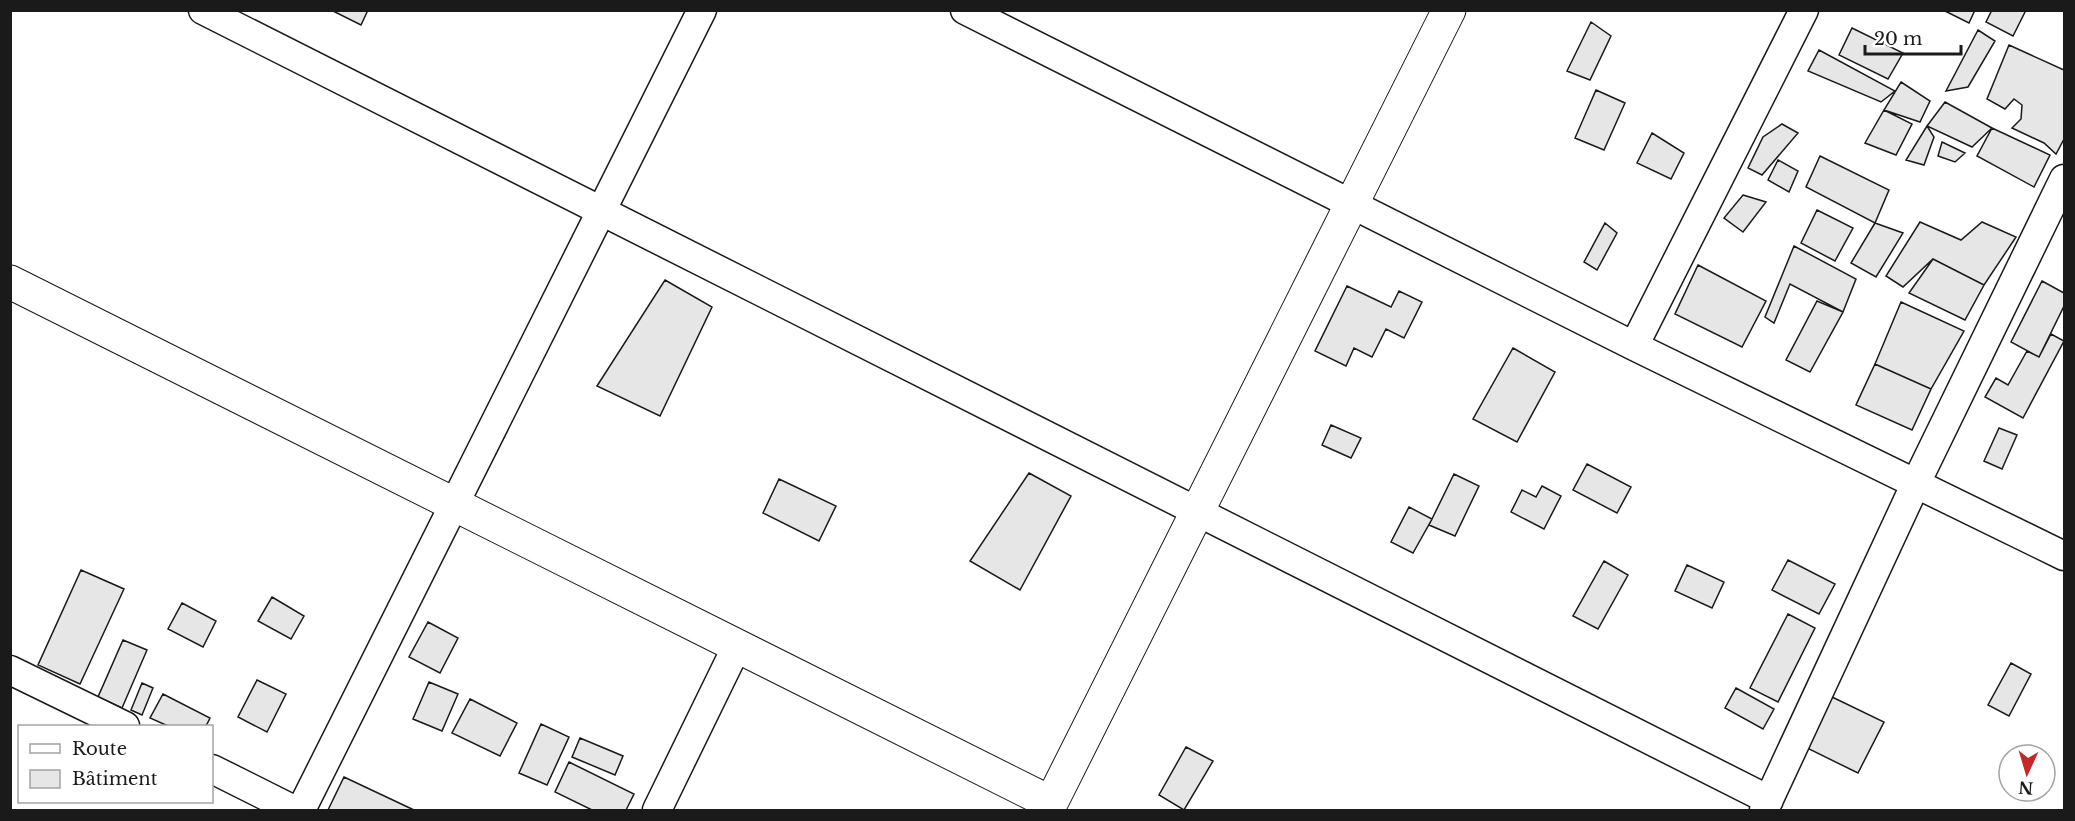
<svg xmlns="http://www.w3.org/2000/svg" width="2075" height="821" font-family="'Libre Baskerville',serif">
<rect width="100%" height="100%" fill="#fff"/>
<path fill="#e6e6e6" stroke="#1a1a1a" stroke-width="1.5" d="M331 10H368L361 25Z
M1943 10H1975L1969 23Z
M1992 10H2026L2013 36 1986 22Z
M1591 22 1611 36 1590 80 1567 71Z
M1852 28 1903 53 1888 79 1839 55Z
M1978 30 1995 41 1968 87 1946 91Z
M2009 45 2064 70V139L2056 154 2044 143 2012 128 2021 119 2022 105 2014 99 2005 109 1987 99Z
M1819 50 1895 91 1881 102 1808 71Z
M1901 82 1930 101 1920 122 1884 110Z
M1596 90 1625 103 1604 150 1575 138Z
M1945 102 1992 128 1972 147 1927 126Z
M1884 110 1912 124 1896 155 1865 143Z
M1782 124 1798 133 1762 175 1748 168 1763 137Z
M1927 126 1934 137 1924 165 1906 160Z
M1992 128 2050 155 2034 187 1977 156Z
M1652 133 1684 153 1671 179 1637 163Z
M1942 142 1965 153 1955 162 1938 156Z
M1820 156 1889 190 1875 223 1806 187Z
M1778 160 1798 171 1789 192 1768 180Z
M1743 195 1766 202 1743 232 1724 218Z
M1817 210 1853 228 1835 261 1801 243Z
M1920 222 1961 240 1982 222 2016 237 1984 285 1933 259 1903 287 1886 276Z
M1605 223 1617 233 1597 270 1584 262Z
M1875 223 1903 233 1876 277 1851 263Z
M1794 246 1856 279 1843 312 1790 284 1774 323 1765 317Z
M1933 259 1984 285 1965 320 1909 293Z
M1698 265 1766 301 1742 347 1675 314Z
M665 280 712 307 660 416 597 386Z
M2042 281 2064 293V306L2039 357 2011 342Z
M1347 286 1391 307 1399 291 1422 302 1404 338 1386 329 1372 357 1354 348 1346 366 1315 351Z
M1817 301 1843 312 1810 372 1786 360Z
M1901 302 1964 331 1931 389 1875 364Z
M2051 334 2064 341 2023 418 1985 397 1996 378 2008 385 2027 351 2039 357Z
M1513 348 1555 372 1517 442 1473 419Z
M1875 364 1931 389 1912 430 1856 405Z
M1331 425 1361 438 1351 458 1322 445Z
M1999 428 2017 435 2002 469 1984 461Z
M1587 464 1631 487 1617 513 1573 490Z
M1029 473 1071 496 1020 590 970 561Z
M1454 474 1479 486 1455 536 1429 525Z
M779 479 836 506 819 541 763 513Z
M1542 486 1561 496 1544 529 1511 512 1522 490 1536 497Z
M1409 507 1432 519 1413 553 1391 542Z
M1788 560 1835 584 1819 614 1772 590Z
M1604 561 1628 575 1598 629 1573 616Z
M1687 565 1724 582 1712 608 1675 591Z
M81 570 124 589 80 684 38 665Z
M272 597 304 616 291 639 258 621Z
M182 603 216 621 203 647 168 629Z
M1788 614 1815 628 1778 702 1750 688Z
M428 622 458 638 440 673 409 657Z
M123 640 147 650 122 708 98 697Z
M2011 663 2031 674 2009 716 1988 705Z
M257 680 286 694 267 732 238 717Z
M429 682 458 694 442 731 413 719Z
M142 683 153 688 142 715 131 710Z
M1736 688 1774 709 1763 729 1725 708Z
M163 694 210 718 206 726H168L150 718Z
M1830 696 1884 722 1858 773 1805 747Z
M470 699 517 723 500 756 452 733Z
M541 724 569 737 547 785 519 773Z
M580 738 623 756 615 775 572 757Z
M1186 747 1213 761 1184 810 1159 795Z
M569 762 634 794 626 810H592L555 792Z
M344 777 414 810H328Z"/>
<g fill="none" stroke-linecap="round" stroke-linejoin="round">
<g stroke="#1a1a1a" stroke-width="31">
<path id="minor" d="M203 10 1769 800
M965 10 1634 346 2064 556
M1634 346 1804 10
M10 670 125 726
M212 769 294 810
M301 810 702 10
M657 810 737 646
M1764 810 1916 483 2064 179"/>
</g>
<g stroke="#1a1a1a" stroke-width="35">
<path id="tertiary" d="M10 282 1051 803 1449 10"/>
</g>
<use href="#minor" stroke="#fff" stroke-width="28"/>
<use href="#tertiary" stroke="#fff" stroke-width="33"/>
</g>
<rect width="2075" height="821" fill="none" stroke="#1a1a1a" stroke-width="24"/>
<rect x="18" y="725" width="195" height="78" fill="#ffffff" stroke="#a3a3a3" stroke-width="1.5"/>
<rect x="30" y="744" width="30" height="9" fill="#ffffff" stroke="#a3a3a3" stroke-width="1.5"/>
<text x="72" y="755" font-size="18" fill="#1a1a1a">Route</text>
<rect x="30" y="770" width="30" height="18" fill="#e6e6e6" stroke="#a3a3a3" stroke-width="1.5"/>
<text x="72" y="785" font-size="18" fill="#1a1a1a">Bâtiment</text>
<g transform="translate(2027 773) rotate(184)"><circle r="28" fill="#ffffff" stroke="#a3a3a3" stroke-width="1.5"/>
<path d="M0-4.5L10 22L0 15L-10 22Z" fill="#c62828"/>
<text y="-9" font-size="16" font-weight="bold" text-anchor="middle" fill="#1a1a1a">N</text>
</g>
<path d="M1865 45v9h96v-9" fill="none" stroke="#1a1a1a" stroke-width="3"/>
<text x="1874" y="45" font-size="18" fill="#1a1a1a" stroke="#ffffff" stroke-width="4.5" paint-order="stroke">20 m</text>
</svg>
